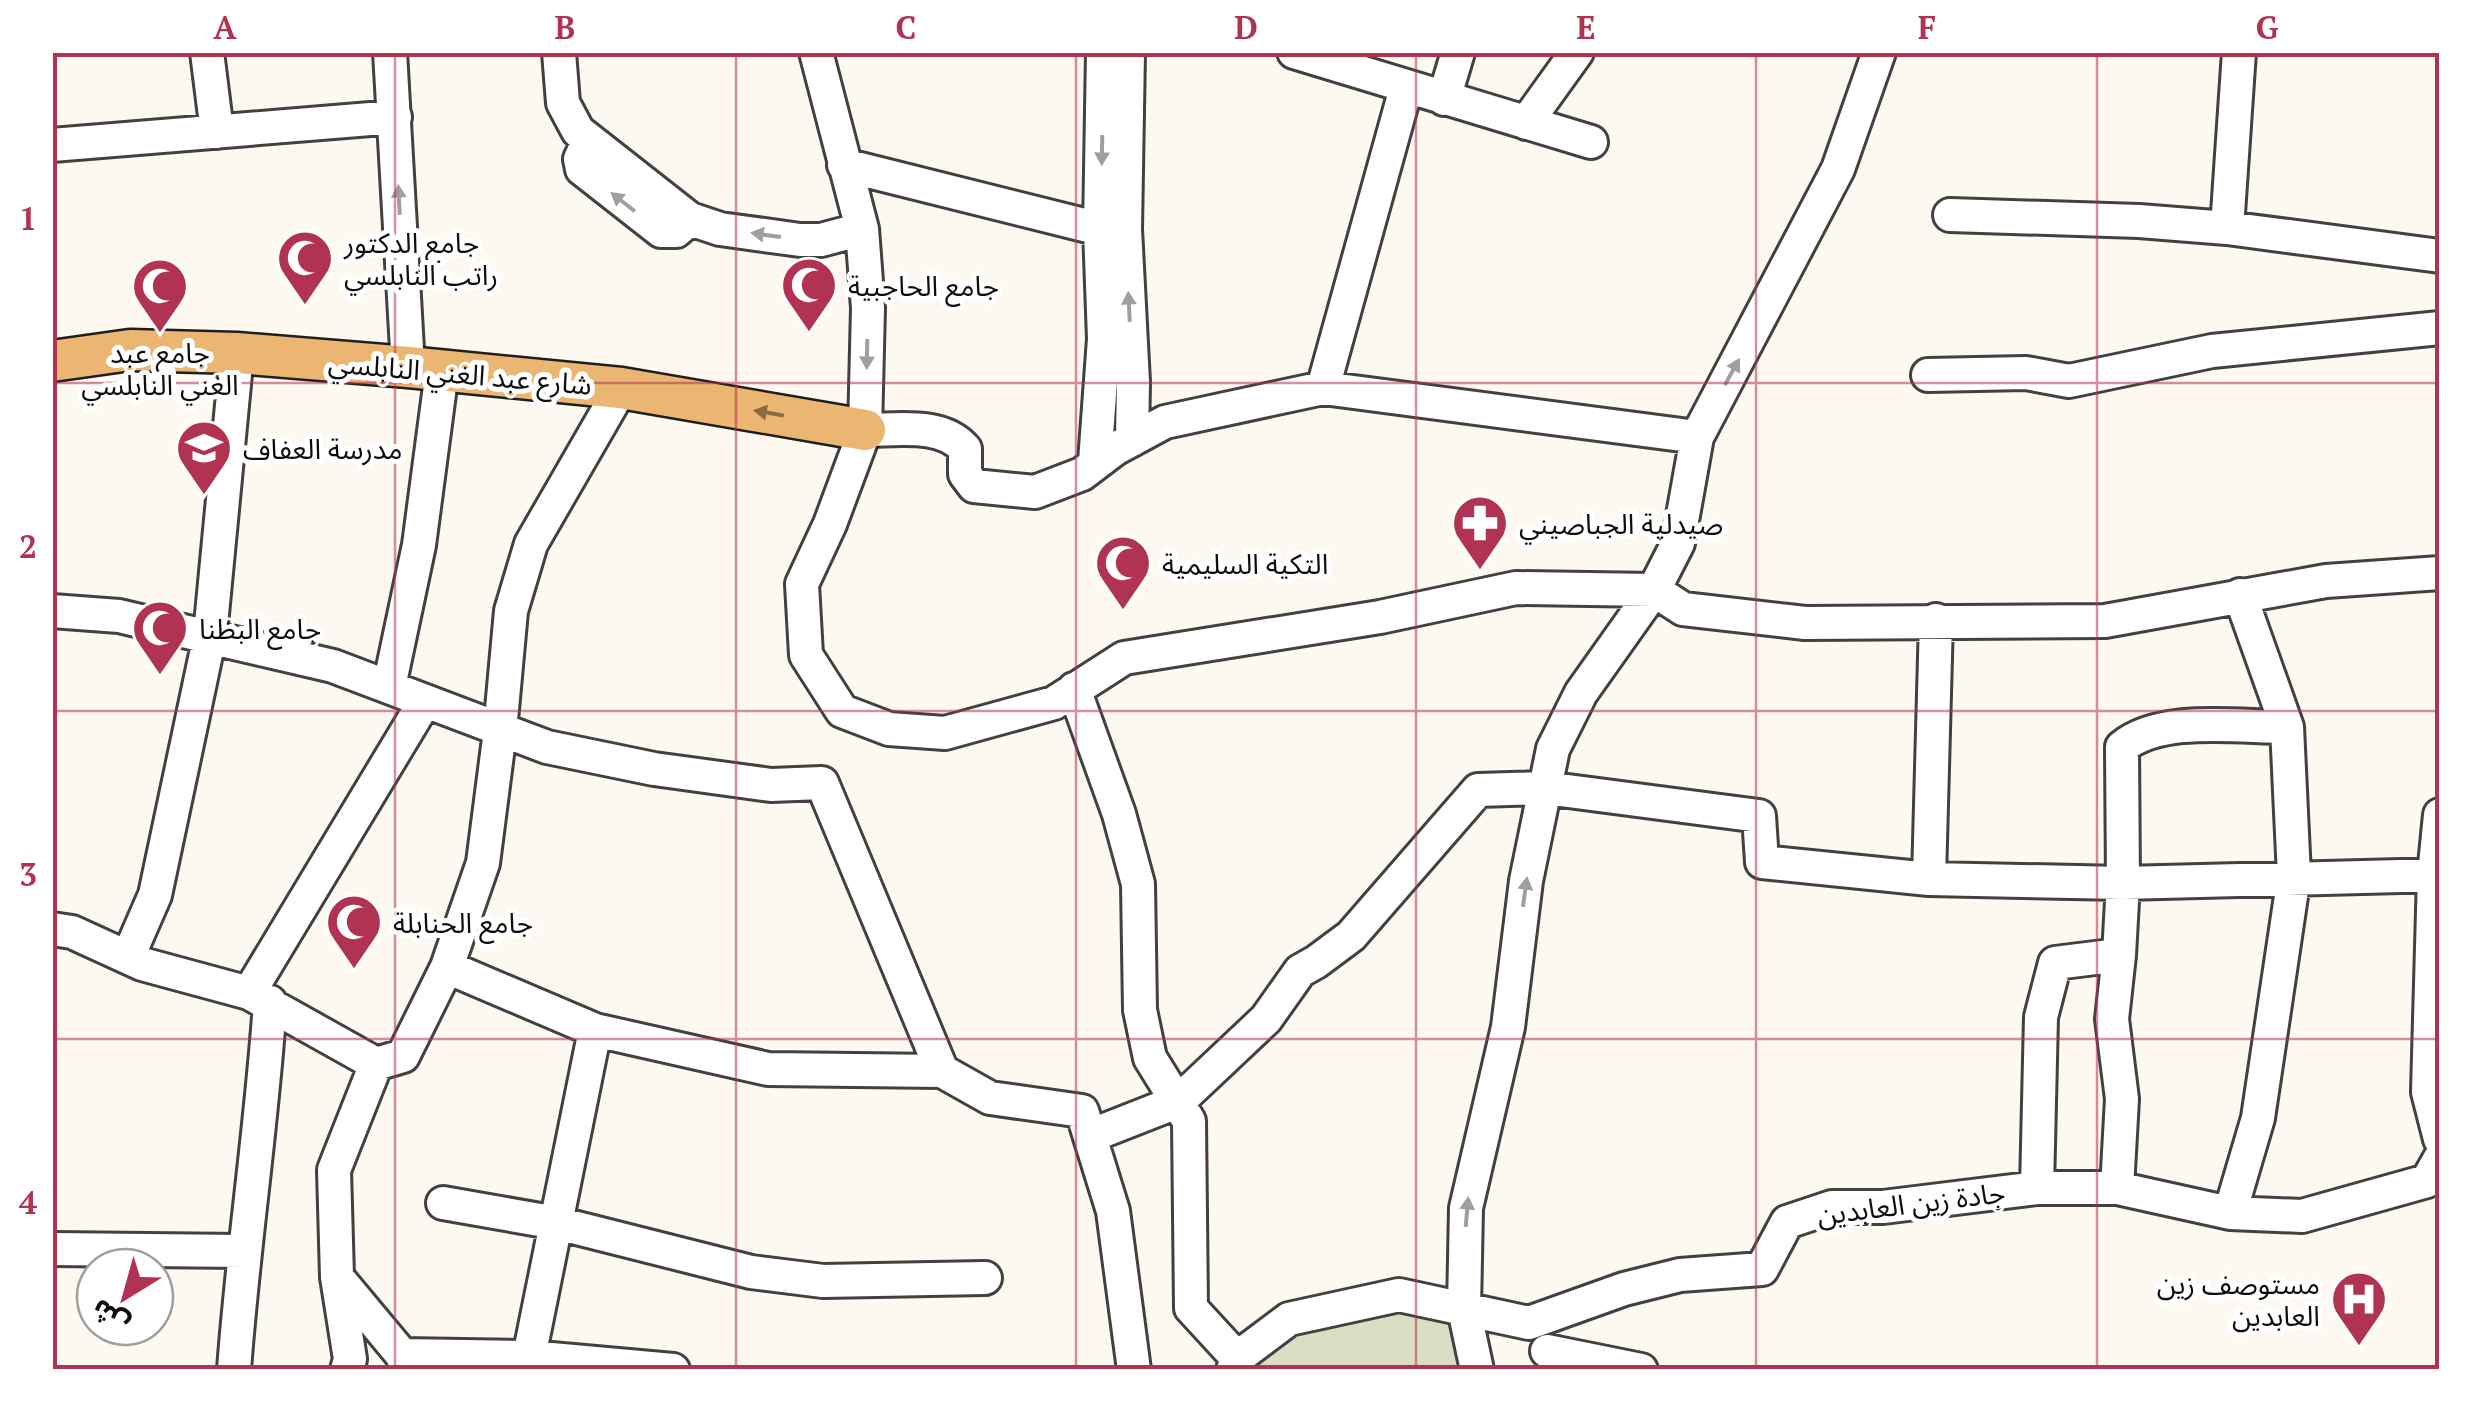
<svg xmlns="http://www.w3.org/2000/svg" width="2492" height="1422" font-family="'PT Serif','Noto Sans Arabic',serif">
<rect width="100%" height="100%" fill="#fdf8f0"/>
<path fill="#dbdec3" d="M1414 1308 1456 1325V1369L1248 1370 1293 1329Z"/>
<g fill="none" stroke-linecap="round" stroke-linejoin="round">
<g stroke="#414141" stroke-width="38">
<path id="minor" d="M207 52 217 132
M390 52 408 367
M559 52 563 103 578 131 690 219 720 229 800 240H821L862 229
M816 52 862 229 868 308 865 430 830 524 802 584 806 655 842 711 889 729 945 733 1054 703 1124 658 1380 617 1516 588 1654 590 1683 609 1805 623 2105 621 2326 581 2440 573
M1128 52 1125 229 1133 382 1132 440
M1294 52 1591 142
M1444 99 1458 52
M1526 123 1577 52
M588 142 580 159 582 169 661 231H676L690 219
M52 145 395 117
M844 165 1100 229
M1950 215 2139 221 2227 228 2440 256
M2227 228 2239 52
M1928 375 2026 373 2069 381 2212 351 2440 328
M1323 388 1406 88
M865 430C898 430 942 422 965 449V474L974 486 1035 492 1082 474 1115 449 1165 422 1323 388 1697 437
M1095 462 1104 339 1100 229 1103 52
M52 611 119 616 333 666 547 747 654 769 771 785 822 783 942 1071 990 1098 1082 1111 1113 1211 1134 1370
M389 687 419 545 442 371
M1074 689 1119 814 1138 884 1140 1010 1150 1058 1189 1121 1191 1308 1237 1358
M2440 815 2434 875 2428 1092 2440 1139
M1929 879 1936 620
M52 929 72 932 142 964 249 993 376 1064
M128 957 155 895 210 635 237 353
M447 967 595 1030 768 1069 942 1071
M249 993 425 701
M1090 1136 1179 1101 1266 1019 1300 971 1316 962 1351 936 1478 790 1545 788 1759 816 1762 862 1929 879 2123 883 2440 875
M2037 1188 2041 1017 2055 963 2119 955 2123 883 2122 747C2161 715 2237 727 2287 727
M2117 1188 2122 1099 2112 1019 2119 955
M443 1203 557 1223 751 1272 823 1281 985 1278
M2230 1213 2258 1118 2294 876 2287 727 2240 595
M52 1249 242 1251
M337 1277 402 1355 407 1370
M1547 1351 1641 1370
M402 1355 529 1357 673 1370
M529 1357 595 1030
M234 1370C243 1246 262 1125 270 1002
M347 1370 350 1359 337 1277 334 1170 376 1064 403 1056 447 967 483 863 500 731 511 611 531 544 621 388
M1233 1370 1237 1358 1289 1319 1399 1295 1529 1323 1624 1289 1680 1275 1762 1269 1787 1222 1832 1207H1883L2037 1188H2117L2230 1213 2302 1216 2427 1181 2440 1158
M1477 1370 1464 1309 1466 1208 1508 1027 1526 881 1553 749 1581 693 1654 590 1678 543 1697 437 1838 169 1879 52"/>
</g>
<g stroke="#1f1f1f" stroke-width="45">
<path id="major" d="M52 361 130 350 237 353 408 367 621 388 865 430"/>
</g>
<use href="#minor" stroke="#fff" stroke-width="32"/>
<use href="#major" stroke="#ebb572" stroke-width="40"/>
</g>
<defs><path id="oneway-solid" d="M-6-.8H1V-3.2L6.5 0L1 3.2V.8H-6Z" transform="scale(2.5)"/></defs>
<g fill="#9f9f9f">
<use href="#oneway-solid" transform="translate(1102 150) rotate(91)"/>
<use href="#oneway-solid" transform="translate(399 200) rotate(-93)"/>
<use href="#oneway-solid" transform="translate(623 202) rotate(-142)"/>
<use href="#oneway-solid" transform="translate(766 235) rotate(-172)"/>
<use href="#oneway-solid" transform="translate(1129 307) rotate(-93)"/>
<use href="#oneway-solid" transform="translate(867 354) rotate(91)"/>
<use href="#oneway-solid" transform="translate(1732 372) rotate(-61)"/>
<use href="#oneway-solid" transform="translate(1525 892) rotate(-82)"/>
<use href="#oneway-solid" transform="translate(1467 1212) rotate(-85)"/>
</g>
<use fill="#886a45" href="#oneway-solid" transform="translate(769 413) rotate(-170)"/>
<path fill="none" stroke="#b13352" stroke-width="2.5" stroke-opacity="0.55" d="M395 52V1370M736 52V1370M1076 52V1370M1416 52V1370M1756 52V1370M2097 52V1370M52 383H2440M52 711H2440M52 1039H2440"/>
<defs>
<g id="mosque-pin" transform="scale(2.875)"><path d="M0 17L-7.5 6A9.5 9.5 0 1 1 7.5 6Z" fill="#b13352" stroke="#fff"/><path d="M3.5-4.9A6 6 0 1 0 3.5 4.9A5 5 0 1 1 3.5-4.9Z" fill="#fff"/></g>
<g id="school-pin" transform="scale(2.875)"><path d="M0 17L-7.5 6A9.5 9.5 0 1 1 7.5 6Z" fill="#b13352" stroke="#fff"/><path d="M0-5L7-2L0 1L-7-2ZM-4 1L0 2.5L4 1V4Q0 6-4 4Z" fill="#fff"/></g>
<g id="pharmacy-pin" transform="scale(2.875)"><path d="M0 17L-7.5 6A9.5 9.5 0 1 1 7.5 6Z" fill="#b13352" stroke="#fff"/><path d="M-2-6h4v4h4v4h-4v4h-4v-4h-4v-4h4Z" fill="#fff"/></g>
<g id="hospital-pin" transform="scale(2.875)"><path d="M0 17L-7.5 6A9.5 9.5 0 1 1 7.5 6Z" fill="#b13352" stroke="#fff"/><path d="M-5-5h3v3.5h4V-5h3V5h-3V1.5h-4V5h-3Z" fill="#fff"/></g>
</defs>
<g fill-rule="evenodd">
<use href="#mosque-pin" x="305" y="258"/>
<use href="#mosque-pin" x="809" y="285"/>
<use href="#mosque-pin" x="160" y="286"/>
<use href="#school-pin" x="204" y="448"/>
<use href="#pharmacy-pin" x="1480" y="523"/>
<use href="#mosque-pin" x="1123" y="563"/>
<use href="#mosque-pin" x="160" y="628"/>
<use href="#mosque-pin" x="354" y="922"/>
<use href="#hospital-pin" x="2359" y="1299"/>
</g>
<g text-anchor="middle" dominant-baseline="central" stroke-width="10" stroke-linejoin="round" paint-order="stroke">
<g font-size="28" fill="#0e0e0e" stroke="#fff" text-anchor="start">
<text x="344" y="242">جامع الدكتور<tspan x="344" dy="32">راتب النابلسي</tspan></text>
<text x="848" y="285">جامع الحاجبية</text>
<text x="160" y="352" text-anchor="middle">جامع عبد<tspan x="160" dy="32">الغني النابلسي</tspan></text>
<text x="243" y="448">مدرسة العفاف</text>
<text x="1519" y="523">صيدلية الجباصيني</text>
<text x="1162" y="563">التكية السليمية</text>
<text x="199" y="628">جامع البظنا</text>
<text x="393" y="922">جامع الحنابلة</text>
<text x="2320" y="1283" text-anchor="end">مستوصف زين<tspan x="2320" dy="32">العابدين</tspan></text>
</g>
<g font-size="28" fill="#0e0e0e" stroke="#fff">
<text transform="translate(460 373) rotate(5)">شارع عبد الغني النابلسي</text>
<text transform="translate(1911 1203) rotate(-7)">جادة زين العابدين</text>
</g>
</g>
<rect width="2492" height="1422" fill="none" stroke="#ffffff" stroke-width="110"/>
<g transform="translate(125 1297) rotate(217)"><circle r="48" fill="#ffffff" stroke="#9f9f9f" stroke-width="2.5"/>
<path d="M0-8L18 38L0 25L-18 38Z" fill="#b13352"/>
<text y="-15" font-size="28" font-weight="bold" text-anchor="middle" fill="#0e0e0e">ش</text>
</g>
<rect x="55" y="55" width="2382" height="1312" fill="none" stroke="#b13352" stroke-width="4"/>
<g font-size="32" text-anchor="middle" font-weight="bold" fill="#b13352">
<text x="225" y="39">A</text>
<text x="565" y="39">B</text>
<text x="906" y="39">C</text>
<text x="1246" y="39">D</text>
<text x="1586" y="39">E</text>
<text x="1927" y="39">F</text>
<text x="2267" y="39">G</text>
<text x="28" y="230">1</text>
<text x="28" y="558">2</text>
<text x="28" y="886">3</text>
<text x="28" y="1214">4</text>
</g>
</svg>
